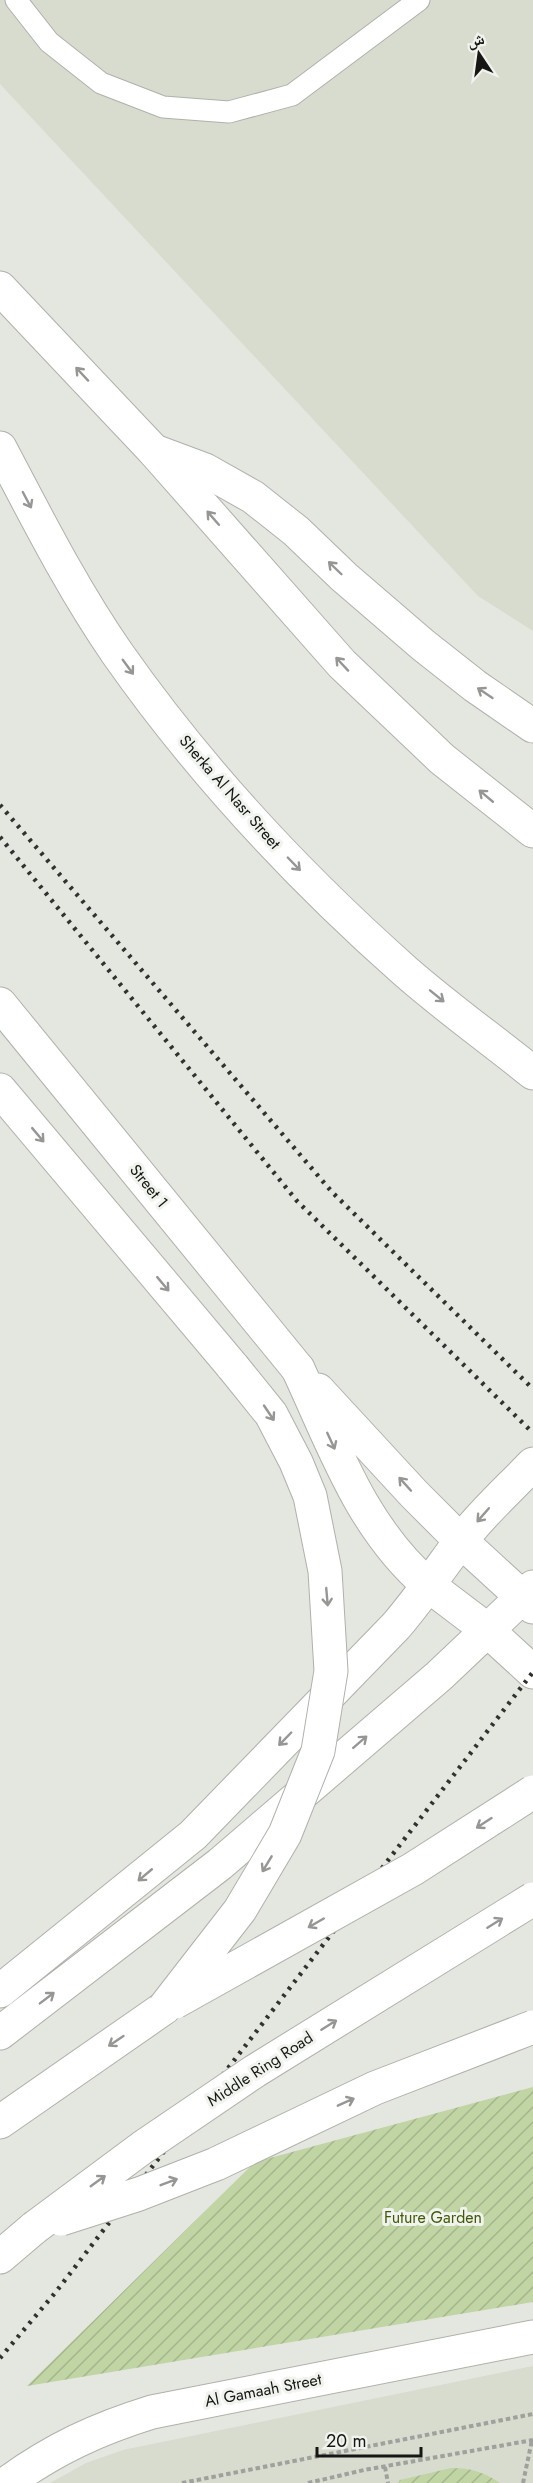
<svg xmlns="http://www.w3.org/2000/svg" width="533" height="2483" font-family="Jost,'Noto Naskh Arabic',sans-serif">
<defs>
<pattern id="garden-furrows" width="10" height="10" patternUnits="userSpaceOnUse" patternTransform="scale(1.5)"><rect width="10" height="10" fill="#c1d4a4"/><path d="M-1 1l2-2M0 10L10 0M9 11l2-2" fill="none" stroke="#a5b58c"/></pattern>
</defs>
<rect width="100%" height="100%" fill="#e4e6e0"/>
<path fill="#d7dccf" d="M0 0H533V631L478 596 0 84Z
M533 2366V2483H50L86 2463 123 2450Z"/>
<path fill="url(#garden-furrows)" d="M533 2087V2302L27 2386 255 2162Z
M451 2468C471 2468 484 2472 500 2483H398L400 2480Z"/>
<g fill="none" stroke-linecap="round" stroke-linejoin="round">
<g stroke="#afb1ab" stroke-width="23">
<path id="lane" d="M16 0 49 42 101 83 163 107 229 112 292 95 419 0"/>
</g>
<g stroke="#afb1ab" stroke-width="35">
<path id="street" d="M298 1369C334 1446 361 1527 428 1585
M318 1390 414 1494 461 1541
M7 2483C54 2449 97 2429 152 2412L533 2337"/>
</g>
<g stroke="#afb1ab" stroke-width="35">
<path id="secondary" d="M0 288 154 451 342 664 442 759 533 831
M0 448C37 518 72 588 117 653 199 770 299 877 405 971 446 1007 491 1039 533 1073
M0 1004 298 1369
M461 1541 533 1607
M428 1585 486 1629 533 1672
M0 1991 193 1835 396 1626C419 1599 439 1570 460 1542 482 1513 508 1490 533 1464
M0 2033 220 1864 439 1676 533 1587"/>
</g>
<g stroke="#afb1ab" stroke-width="35">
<path id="highway" d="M154 451 205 470 253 497 296 531 344 577 423 645 475 686 533 726
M0 1090 233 1367
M0 2122 164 2008
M0 2257 34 2228"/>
</g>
<path stroke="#9fa19c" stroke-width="4" stroke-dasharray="4.5 3" stroke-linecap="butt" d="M385 2467 388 2483
M182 2483 533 2414
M308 2483 364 2470 533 2440
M523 2483 532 2440"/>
<use href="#lane" stroke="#fff" stroke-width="21"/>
<use href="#street" stroke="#fff" stroke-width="33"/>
<use href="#secondary" stroke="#fff" stroke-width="33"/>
<use href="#highway" stroke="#fff" stroke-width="33"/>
<path stroke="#31322f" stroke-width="4.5" stroke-dasharray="3 6" stroke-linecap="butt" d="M0 805 332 1192 533 1389
M0 837 297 1201 533 1433
M0 2358 55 2293 533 1672"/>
<g stroke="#afb1ab" stroke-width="35" stroke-linecap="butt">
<path id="highway-bridge" d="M175 2002 413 1869 533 1792
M164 2008 240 1910 285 1834 318 1751 331 1671 325 1571 310 1496 296 1462 271 1414 233 1367
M61 2219 139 2194 216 2164 375 2088 533 2027
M34 2228 143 2147 255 2071 533 1899"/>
</g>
<use href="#highway-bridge" stroke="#fff" stroke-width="33"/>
</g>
<defs><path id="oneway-shaft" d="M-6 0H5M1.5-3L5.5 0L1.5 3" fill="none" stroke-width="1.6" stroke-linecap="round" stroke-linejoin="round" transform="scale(1.5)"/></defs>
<g stroke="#969795">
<use href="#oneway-shaft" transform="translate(82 374) rotate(-133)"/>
<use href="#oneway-shaft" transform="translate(27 500) rotate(62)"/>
<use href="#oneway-shaft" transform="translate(213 518) rotate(-131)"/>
<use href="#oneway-shaft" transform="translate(335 568) rotate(-136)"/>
<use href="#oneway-shaft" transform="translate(342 664) rotate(-133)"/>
<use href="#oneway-shaft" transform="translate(128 667) rotate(54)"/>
<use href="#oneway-shaft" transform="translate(485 693) rotate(-146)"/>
<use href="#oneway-shaft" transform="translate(486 796) rotate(-140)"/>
<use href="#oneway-shaft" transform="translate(294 864) rotate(46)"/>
<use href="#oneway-shaft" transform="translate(437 996) rotate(39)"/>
<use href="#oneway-shaft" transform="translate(38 1135) rotate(50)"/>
<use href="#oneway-shaft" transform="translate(163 1284) rotate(50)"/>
<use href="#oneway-shaft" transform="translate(269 1413) rotate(56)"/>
<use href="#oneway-shaft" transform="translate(331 1441) rotate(65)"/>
<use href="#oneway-shaft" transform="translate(405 1484) rotate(-132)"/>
<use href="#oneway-shaft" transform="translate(483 1515) rotate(131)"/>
<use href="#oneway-shaft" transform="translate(327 1597) rotate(85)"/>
<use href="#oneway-shaft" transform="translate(285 1739) rotate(134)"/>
<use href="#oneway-shaft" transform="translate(360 1742) rotate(-41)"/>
<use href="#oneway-shaft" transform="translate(484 1823) rotate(147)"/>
<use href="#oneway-shaft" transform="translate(267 1864) rotate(121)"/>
<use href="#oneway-shaft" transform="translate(145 1875) rotate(140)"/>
<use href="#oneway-shaft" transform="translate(316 1923) rotate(150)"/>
<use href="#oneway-shaft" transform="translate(495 1923) rotate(-32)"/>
<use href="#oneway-shaft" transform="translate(47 1998) rotate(-37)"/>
<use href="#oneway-shaft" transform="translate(329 2025) rotate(-32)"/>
<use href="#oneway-shaft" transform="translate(116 2041) rotate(146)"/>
<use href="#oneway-shaft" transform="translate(346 2102) rotate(-24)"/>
<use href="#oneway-shaft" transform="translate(98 2181) rotate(-36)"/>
<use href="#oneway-shaft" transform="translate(169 2182) rotate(-21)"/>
</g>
<g text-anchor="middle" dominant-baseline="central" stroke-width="6" stroke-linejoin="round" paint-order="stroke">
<g font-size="16" fill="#161714" stroke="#f1f4ee">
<text transform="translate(230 792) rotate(49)">Sherka Al Nasr Street</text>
<text transform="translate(149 1186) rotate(51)">Street 1</text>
<text transform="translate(260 2069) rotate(-33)">Middle Ring Road</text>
<text transform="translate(263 2390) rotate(-11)">Al Gamaah Street</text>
</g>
<g font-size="16" fill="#435a05" stroke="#f1f4ee">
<text x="433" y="2217">Future Garden</text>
</g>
</g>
<g transform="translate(479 54) rotate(347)" stroke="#f1f4ee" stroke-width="4.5" paint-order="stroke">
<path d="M0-4.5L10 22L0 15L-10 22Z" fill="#161714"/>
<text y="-9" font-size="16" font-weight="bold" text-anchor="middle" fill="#161714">ش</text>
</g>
<path d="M317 2447v9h104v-9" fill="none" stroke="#161714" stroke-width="3"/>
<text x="326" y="2447" font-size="18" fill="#161714" stroke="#f1f4ee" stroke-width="4.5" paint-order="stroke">20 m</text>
</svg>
